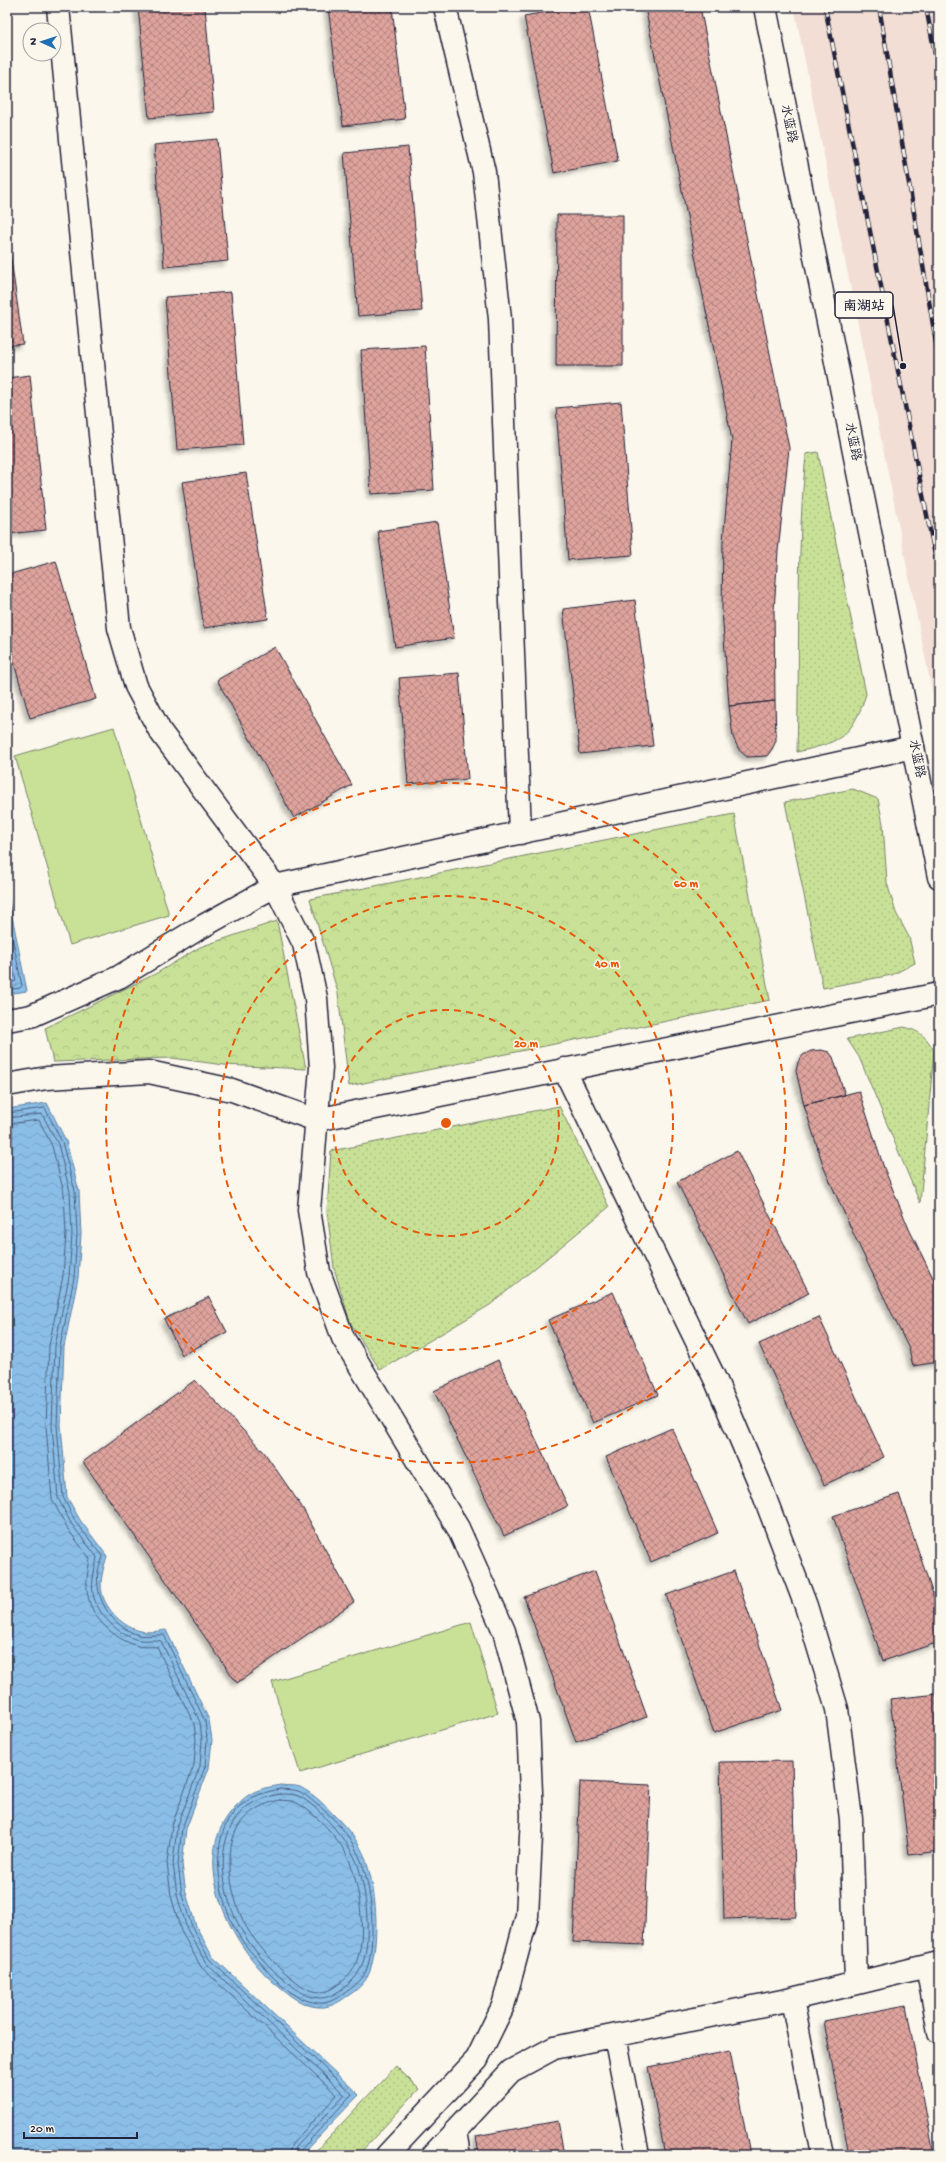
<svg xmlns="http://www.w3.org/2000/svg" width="946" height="2162" font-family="'Gochi Hand','LXGW WenKai TC',sans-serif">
<defs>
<pattern id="grass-dots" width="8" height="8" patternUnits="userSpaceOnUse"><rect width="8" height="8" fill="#c9e197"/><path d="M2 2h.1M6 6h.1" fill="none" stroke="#acc183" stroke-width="1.8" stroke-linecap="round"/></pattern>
<pattern id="forest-crowns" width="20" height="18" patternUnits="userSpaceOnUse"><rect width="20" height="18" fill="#c9e197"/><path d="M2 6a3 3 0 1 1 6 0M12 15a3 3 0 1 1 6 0" fill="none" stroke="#acc183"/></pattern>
<pattern id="water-waves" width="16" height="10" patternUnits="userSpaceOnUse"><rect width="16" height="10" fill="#8abee7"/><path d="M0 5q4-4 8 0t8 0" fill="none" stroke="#77a3c7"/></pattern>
<pattern id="building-cross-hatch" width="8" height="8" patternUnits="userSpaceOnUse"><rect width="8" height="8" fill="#dda39c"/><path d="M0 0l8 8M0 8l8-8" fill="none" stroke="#b38480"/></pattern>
<filter id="shadow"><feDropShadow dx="-3.5" dy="3.5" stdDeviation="2" flood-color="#0004"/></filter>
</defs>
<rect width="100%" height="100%" fill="#fbf7ec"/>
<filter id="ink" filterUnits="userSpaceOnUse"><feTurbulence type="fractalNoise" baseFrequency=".025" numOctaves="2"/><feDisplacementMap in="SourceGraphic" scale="8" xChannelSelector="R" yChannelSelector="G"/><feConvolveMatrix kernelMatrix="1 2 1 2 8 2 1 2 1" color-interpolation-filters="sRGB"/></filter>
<g filter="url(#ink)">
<path fill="#f2ded4" d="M794 7H939V726Z"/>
<path fill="url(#grass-dots)" stroke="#768269" d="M818 452 866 694C852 738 840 742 797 752 800 653 796 553 806 454Z
M853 789 878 799 883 824 887 883 896 913 909 937 915 963 892 975 823 988 785 802Z
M904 1027C920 1031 927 1037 934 1051L920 1203 859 1057 847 1039Z
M559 1106 609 1207 490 1305 380 1370 350 1322 334 1268 327 1211 331 1151Z
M396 2066 419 2089 358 2155H312Z"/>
<path fill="url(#forest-crowns)" stroke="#768269" d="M734 814 770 1000 349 1086 338 993 310 899Z
M277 921 306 1069 224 1065 172 1058 53 1062 45 1028 157 973 200 947Z"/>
<path fill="#c9e197" stroke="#768269" d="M114 727 169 915 70 945 15 756Z
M471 1622 498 1713 300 1773 272 1682Z"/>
<path fill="url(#water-waves)" stroke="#6080a2" d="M7 891 27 991 7 994Z
M47 1103 66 1141 79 1191 81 1234 78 1278 64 1347 61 1425 67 1497 80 1520 107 1556C104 1567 99 1581 102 1593 106 1610 124 1628 141 1631 148 1633 158 1631 166 1630L209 1720 212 1740 209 1768 186 1829 182 1864 186 1893 196 1926 212 1956 359 2095 301 2155H7V1109Z
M280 1785C286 1786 295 1785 300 1787 312 1793 323 1803 331 1812 343 1824 357 1838 364 1855 377 1889 380 1936 370 1971 366 1983 356 1991 346 1997 338 2003 329 2008 318 2007 303 2006 290 1996 279 1987 235 1952 191 1870 227 1817 235 1806 246 1794 259 1790 265 1787 273 1787 280 1785Z"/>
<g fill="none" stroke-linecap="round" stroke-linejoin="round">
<path stroke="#4c6080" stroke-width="1" d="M7 911 22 986 20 988 7 990
M7 942 16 981 7 984
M7 1113 45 1108 62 1142 75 1191 77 1234 74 1278 60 1347 57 1426 63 1497 76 1523 103 1556C102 1561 99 1566 98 1571 94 1599 112 1627 139 1635 146 1637 156 1634 164 1635L205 1721 207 1739 205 1767 182 1828 178 1864 182 1895 192 1927 209 1959 352 2094 300 2151 299 2155
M7 1118 42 1114 58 1144 70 1192 72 1234 69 1277 55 1346 52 1426 58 1498 72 1525 97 1557C95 1570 91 1581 93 1594 97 1614 119 1636 139 1640 146 1641 154 1639 161 1641L200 1722 202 1740 200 1766 177 1827 173 1863 177 1895 187 1929 206 1963 345 2095 296 2147 294 2155
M7 1124 39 1120 52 1146 64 1193 66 1234 63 1276 49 1346 46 1426 52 1499 67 1528 90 1559C88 1571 85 1583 88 1596 92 1619 114 1638 135 1645 142 1648 150 1646 157 1647L194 1724 196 1740 194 1765 172 1825 167 1863 171 1896 181 1931 201 1967 337 2095 292 2144 288 2155
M280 1789C285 1790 293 1789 298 1791 304 1793 310 1799 315 1803 333 1816 350 1835 359 1856 372 1883 377 1943 366 1971 361 1982 352 1988 343 1994 336 1999 327 2004 318 2003 294 2000 274 1980 260 1962 254 1955 246 1947 241 1939 219 1906 205 1837 239 1807 251 1796 265 1792 280 1789Z
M280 1794C285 1794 290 1794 295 1795 313 1799 347 1841 355 1858 366 1881 371 1934 364 1959 360 1973 354 1981 342 1989 335 1994 328 1998 320 1998 306 1998 295 1988 285 1980 270 1969 255 1952 245 1936 223 1902 211 1843 242 1811 252 1801 266 1797 280 1794Z
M280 1800C285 1801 291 1800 295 1802 315 1812 342 1841 350 1862 359 1886 366 1932 358 1957 355 1969 350 1976 340 1983 333 1988 328 1992 321 1992 308 1992 298 1983 289 1976 275 1964 261 1949 250 1933 231 1905 217 1840 248 1815 258 1806 268 1803 280 1800Z"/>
</g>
<path fill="url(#building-cross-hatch)" stroke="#22223b" filter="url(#shadow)" d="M138 7H205L214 112 149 118Z
M328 7H392L405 119 343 126Z
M574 7H588L618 161 554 173 524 16Z
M645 7H700L789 448 778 551 774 610 775 701 729 706 722 610 723 541 732 440Z
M217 139 228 261 164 267 154 145Z
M408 147 422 311 358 316 344 153Z
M557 215H623V366H556Z
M7 231 23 344 7 346Z
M231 292 243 445 177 450 165 297Z
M425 346 434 490 371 494 361 350Z
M30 375 46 530 7 534V378Z
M621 402 633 555 568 560 556 408Z
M246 473 268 619 204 628 182 482Z
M437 522 454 638 395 647 378 531Z
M56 561 96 699 30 718 7 639V575Z
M635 600 653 746 580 754 563 609Z
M275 647 352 785 294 818 217 680Z
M459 673 468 779 408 784 399 678Z
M775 701 776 741 772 749 767 756 747 757 739 750 733 737 729 706Z
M821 1050 829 1052 833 1057 845 1095 804 1105 796 1071 798 1062 803 1055 811 1051Z
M859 1091 884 1168 909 1229 939 1290V1362L913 1366 909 1349 853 1233 824 1168 804 1105Z
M737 1151 809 1293 748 1324 677 1182Z
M613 1292 658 1395 593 1423 548 1320Z
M209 1297 227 1332 182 1355 164 1319Z
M819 1317 884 1457 824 1485 759 1344Z
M498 1360 568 1506 504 1536 434 1391Z
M195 1380 264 1452 302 1507 354 1602 237 1683 83 1462Z
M672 1428 718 1533 651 1562 606 1457Z
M899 1494 939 1612V1642L883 1661 833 1516Z
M595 1571 647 1717 576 1742 524 1597Z
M734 1571 782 1710 714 1733 666 1595Z
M939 1694V1851L909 1855 890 1699Z
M792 1761 796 1917 724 1919 720 1762Z
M580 1782 651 1785 644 1945 573 1942Z
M906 2005 934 2155H849L824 2021Z
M730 2051 750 2155H665L648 2067Z
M558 2121 564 2155H479L476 2136Z"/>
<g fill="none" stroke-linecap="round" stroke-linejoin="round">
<g stroke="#22223b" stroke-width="25">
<path id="street" d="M58 7 119 628 136 686 160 731 275 886 304 944 316 998 321 1068 309 1210 319 1272 343 1338 458 1528 504 1631 528 1722 532 1816 527 1916 503 2006 477 2059 387 2155
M445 7 484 172 500 319 520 833
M7 1020 31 1016 119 977 196 930 275 886 913 747
M564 1069 716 1381 759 1482 806 1606 837 1709 851 1819 856 1983
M7 1085 47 1078 149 1072 232 1090 316 1120 939 994
M927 1966 939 2032
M792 1999 822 2155
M615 2036 638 2155
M455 2131 459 2155
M433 2155 511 2071 554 2048 792 1999 939 1963"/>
</g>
<g stroke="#22223b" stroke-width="25">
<path id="secondary" d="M765 7 939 877"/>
</g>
<use href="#street" stroke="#fbf7ec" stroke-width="22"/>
<use href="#secondary" stroke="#fbf7ec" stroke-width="22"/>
<g stroke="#22223b" stroke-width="4.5">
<path id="rail" d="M825 7 939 575
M879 7 939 360
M926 7 939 75"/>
</g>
<use href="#rail" stroke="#fbf7ec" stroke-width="3" stroke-dasharray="9" stroke-linecap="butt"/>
</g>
</g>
<g fill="none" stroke="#e8590c" stroke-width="2" stroke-dasharray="7 5">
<circle cx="446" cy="1123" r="113"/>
<circle cx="446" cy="1123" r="227"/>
<circle cx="446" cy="1123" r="340"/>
</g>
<g text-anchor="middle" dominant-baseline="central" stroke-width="3" stroke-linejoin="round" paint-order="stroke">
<g font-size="13" fill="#22223b" stroke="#fbf7ec">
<text transform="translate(788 124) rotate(79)">水蓝路</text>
<text transform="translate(852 442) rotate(79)">水蓝路</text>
<text transform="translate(916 759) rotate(79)">水蓝路</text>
</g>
</g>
<circle cx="446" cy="1123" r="6" fill="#e8590c" stroke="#fbf7ec" stroke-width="2"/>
<g font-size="12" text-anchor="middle" font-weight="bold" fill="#e8590c" stroke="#fbf7ec" stroke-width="3" stroke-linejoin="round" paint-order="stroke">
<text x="686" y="887">60 m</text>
<text x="607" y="967">40 m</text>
<text x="526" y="1047">20 m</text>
</g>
<path fill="none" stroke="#22223b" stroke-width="1.5" d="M903 366L893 305"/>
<circle fill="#22223b" stroke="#fbf7ec" stroke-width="1.5" cx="903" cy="366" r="4"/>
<rect fill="#fbf7ec" stroke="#22223b" stroke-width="1.5" x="835" y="292" width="58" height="26" rx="4"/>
<g font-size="14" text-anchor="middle" font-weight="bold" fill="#22223b">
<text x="864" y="310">南湖站</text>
</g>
<rect width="946" height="2162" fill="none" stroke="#fbf7ec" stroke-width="24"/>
<rect x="12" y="12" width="922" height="2138" fill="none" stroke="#22223b" stroke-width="1.5" filter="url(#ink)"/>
<g transform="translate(42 42) rotate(273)"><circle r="19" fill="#fbf7ec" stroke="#a4a2a5"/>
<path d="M0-3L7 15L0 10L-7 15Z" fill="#1f6fb2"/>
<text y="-6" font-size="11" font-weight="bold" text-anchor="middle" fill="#22223b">N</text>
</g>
<path d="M24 2132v6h113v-6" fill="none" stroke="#22223b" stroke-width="2"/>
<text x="30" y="2132" font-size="12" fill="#22223b" stroke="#fbf7ec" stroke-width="3" paint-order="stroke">20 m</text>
</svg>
